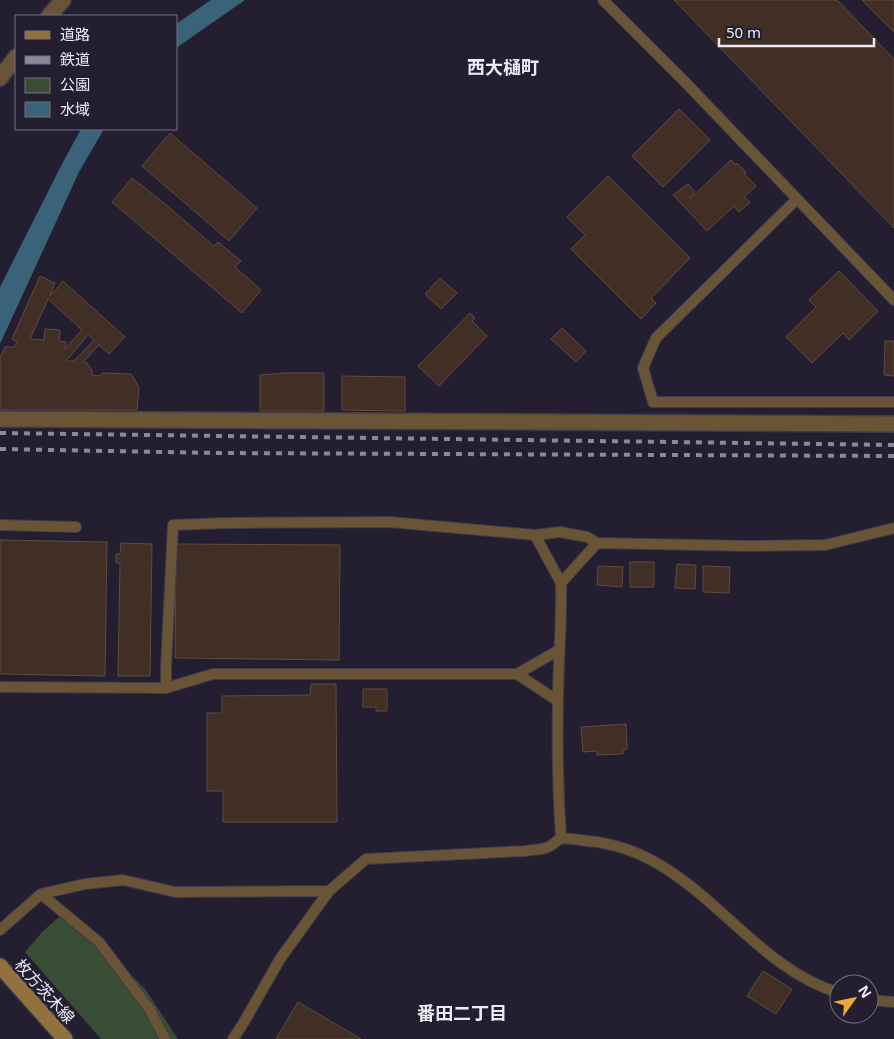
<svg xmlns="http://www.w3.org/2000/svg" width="894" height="1039" font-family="'Noto Sans','Noto Sans JP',sans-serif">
<rect width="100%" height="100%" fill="#231e30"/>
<path fill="#394c34" d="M67 910 145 989 178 1039H101L25 952 43 931Z"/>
<path fill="#3a637a" d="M211 0H245L176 48V24Z
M81 129H104L79 172 0 344V287L62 164Z"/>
<path fill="#412e25" stroke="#614b42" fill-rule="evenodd" d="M674 0H837L894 59V228Z
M862 0H894V32Z
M679 109 710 140 663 187 632 156Z
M170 133 257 208 229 241 142 166Z
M731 160 736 165 737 163 746 172 744 174 756 186 744 197 750 202 739 212 734 206 707 231 673 195 688 184 695 192 689 198 690 199Z
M608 176 690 258 651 298 656 303 641 319 571 249 585 235 567 217Z
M132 178 159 199 214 246 218 242 241 261 235 267 261 290 242 313 112 202Z
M839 271 878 311 849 340 843 333 812 363 786 337 816 307 809 300Z
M40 276 55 283 50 296 63 281 125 337 109 354 99 345 83 362 87 363 92 370V375L100 376 102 373 131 374 139 387 137 410H0V358L5 347H14L17 342 12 339ZM48 299 82 330 65 349 66 342 59 341 60 330 45 329 44 340 30 339ZM88 335 94 340 74 361H66Z
M440 278 457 293 441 309 425 294Z
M470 313 475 318 472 321 487 336 439 386 418 366Z
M562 328 586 351 576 362 551 339Z
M885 341H894V376L884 375Z
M284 373H324V411H260V375Z
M342 376 405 377V411L342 410Z
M0 540 107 542 105 676 0 674Z
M121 543 152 544 150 676H118L120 563H116V554H120Z
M176 544 340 545 339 660 175 658Z
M630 562H654V587H630Z
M677 564 696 565 695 589 675 588Z
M598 566 623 567 622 587 597 585Z
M703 566 730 567 729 593 703 592Z
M311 684H336L337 822H223V791H207V713H222V696L310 695Z
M363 689H387V711H376V707H363Z
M626 724 627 749 623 750V754L597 755V751L583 752 581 727Z
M763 971 792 989 776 1014 747 996Z
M298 1002 361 1039H276Z"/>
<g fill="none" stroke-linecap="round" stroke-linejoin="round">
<g stroke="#3f3b4c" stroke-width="12">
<path id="lane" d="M603 0 685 82 894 300
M797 199 656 338 643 368 653 402H894
M0 525 76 527
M535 535 561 583
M517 674 559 650
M0 687 166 688
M558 701 517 674H213L166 688V668L173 525 226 523 389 522 535 535 560 532 587 537 597 543
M561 839C558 793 557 747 558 701 558 662 562 622 561 583L597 543 751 546 825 545 894 528
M41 894 99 942 150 1010 165 1039
M0 930 41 894 85 884 123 880 175 892 329 891 366 859 525 851C532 850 541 850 548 847 552 846 556 841 560 839 567 837 579 840 587 841 695 849 743 964 839 993
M869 1000 894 1002
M233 1039 244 1022 280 959 329 891"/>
</g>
<g stroke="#3f3b4c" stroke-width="18">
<path id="street" d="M49 16 63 0
M0 78 16 57
M0 419 894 424"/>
</g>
<g stroke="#3f3b4c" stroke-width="18">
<path id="secondary" d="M0 966 65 1039"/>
</g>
<use href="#lane" stroke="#695535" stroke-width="10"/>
<use href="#street" stroke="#695535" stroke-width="15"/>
<use href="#secondary" stroke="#91723c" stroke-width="15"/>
<path stroke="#8c8897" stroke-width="4" stroke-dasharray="6 6" stroke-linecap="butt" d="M0 433 894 445
M0 449 217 453 894 456"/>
</g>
<g text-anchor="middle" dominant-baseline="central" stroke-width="5" stroke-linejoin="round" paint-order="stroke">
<g font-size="16" fill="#eeebf7" stroke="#231e30">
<text transform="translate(45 991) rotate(48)">枚方茨木線</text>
</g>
<g font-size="18" font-weight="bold" fill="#eeebf7" stroke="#231e30">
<text x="503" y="67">西大樋町</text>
<text x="462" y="1013">番田二丁目</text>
</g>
</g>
<rect x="15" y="15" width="162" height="115" fill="#231e30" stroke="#747080"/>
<rect x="25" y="31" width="25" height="8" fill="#91723c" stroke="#747080"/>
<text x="60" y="40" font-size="15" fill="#eeebf7">道路</text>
<rect x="25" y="56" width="25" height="8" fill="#8c8897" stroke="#747080"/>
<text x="60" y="65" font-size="15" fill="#eeebf7">鉄道</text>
<rect x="25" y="78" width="25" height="15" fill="#394c34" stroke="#747080"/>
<text x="60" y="90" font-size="15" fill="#eeebf7">公園</text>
<rect x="25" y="102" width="25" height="15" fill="#3a637a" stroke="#747080"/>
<text x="60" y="115" font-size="15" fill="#eeebf7">水域</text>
<g transform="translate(854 999) rotate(57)"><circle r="24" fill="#231e30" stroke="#747080"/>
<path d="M0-4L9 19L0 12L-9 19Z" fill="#eaaa39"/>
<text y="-8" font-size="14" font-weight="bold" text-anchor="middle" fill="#eeebf7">N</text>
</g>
<path d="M719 38v8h155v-8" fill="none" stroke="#eeebf7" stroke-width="2.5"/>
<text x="726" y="38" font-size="15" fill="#eeebf7" stroke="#231e30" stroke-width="4" paint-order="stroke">50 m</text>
</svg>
